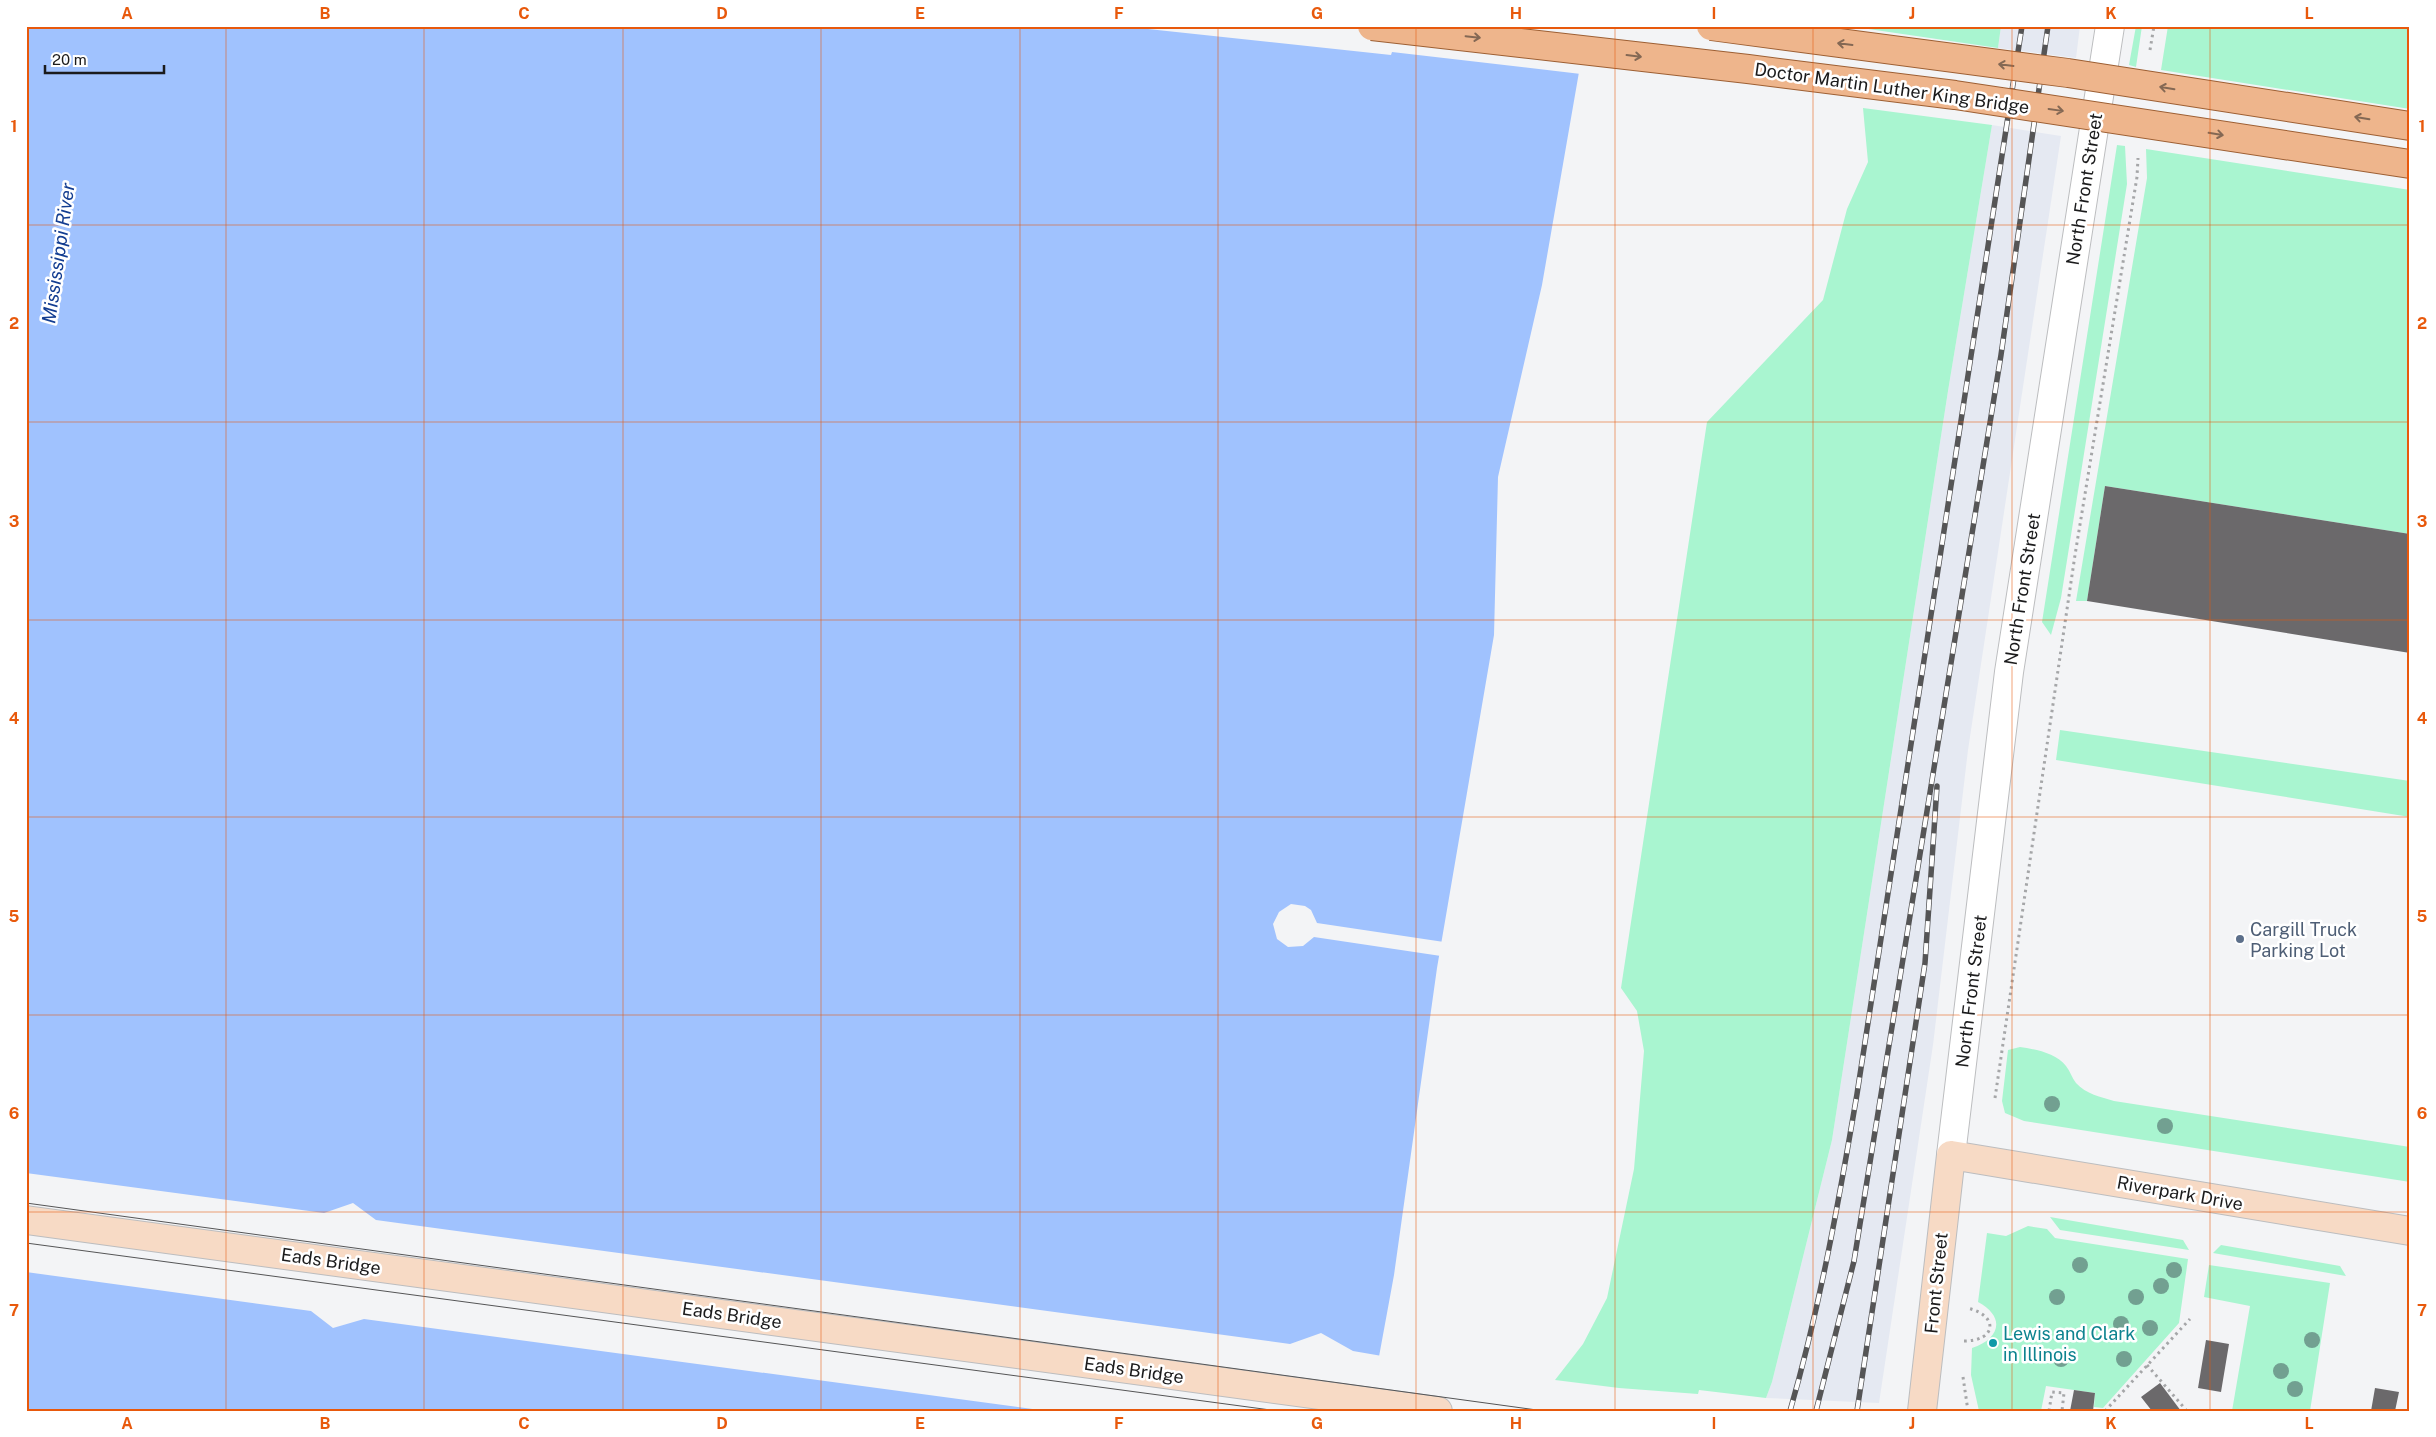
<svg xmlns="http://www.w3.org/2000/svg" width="2436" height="1437" font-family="'Public Sans',sans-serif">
<rect width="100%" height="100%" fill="#f3f4f6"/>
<path fill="#e5e9f2" d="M2001 26H2080L2076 58 1998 48Z
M1992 125 2061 136 1968 750 1933 1045 1879 1403 1766 1398 1772 1382 1832 1140 1948 391Z"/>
<path fill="#a9f5d0" d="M1848 26H2001L1998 48Z
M2136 26H2142L2136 67 2129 65Z
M2168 26H2410V109L2161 70Z
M1863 108 1992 125 1948 391 1832 1140 1772 1382 1766 1398 1699 1390 1698 1394 1619 1388 1555 1380 1583 1344 1607 1298 1634 1169 1644 1051 1637 1011 1621 988 1707 422 1823 300 1847 209 1868 162Z
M2117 145 2125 146 2127 184 2061 598 2051 635 2042 622Z
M2146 149 2410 190V534L2105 486 2087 601H2076L2147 178Z
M2060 730 2410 781V817L2056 760Z
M2020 1047C2035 1049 2056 1053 2066 1066 2070 1071 2072 1078 2076 1083 2086 1094 2101 1097 2114 1101L2410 1147V1182L2024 1121 2005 1113 2002 1101 2008 1050Z
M2050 1217 2183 1240 2189 1250 2060 1230Z
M2028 1226 2047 1229 2055 1238 2188 1259 2179 1323 2103 1408 2094 1407 2095 1393 2046 1386 2041 1411H1979L1971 1375 1972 1348C2000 1339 2006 1317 1978 1302L1987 1233 2006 1236Z
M2221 1245 2340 1266 2346 1276 2213 1253Z
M2209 1265 2330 1283 2310 1411H2232L2250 1306 2204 1297Z"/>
<path fill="#a0c2fe" d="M26 26H1587L1542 285 1498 477 1494 635 1437 968 1394 1275 1369 1411H26Z"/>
<path fill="#f3f4f6" d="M1120 26H1590L1581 74 1392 52 1391 55Z
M1291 904 1305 906 1311 910 1317 923 1444 942 1441 956 1314 937 1303 946 1288 947 1277 939 1273 924 1279 912Z
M26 1173 324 1213 353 1203 376 1220 1290 1344 1321 1333 1353 1351 1382 1356 1371 1411H1047L364 1319 333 1328 311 1311 26 1272Z"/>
<path fill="#6b696b" d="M2105 486 2410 534V653L2087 601Z
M2206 1340 2229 1344 2221 1392 2198 1388Z
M2160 1383 2181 1411H2152L2141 1397Z
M2375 1388 2399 1392 2395 1411H2371Z
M2074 1390 2095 1393 2093 1411H2070Z"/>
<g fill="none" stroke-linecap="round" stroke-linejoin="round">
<g stroke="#bcbdbf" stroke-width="30">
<path id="street" d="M1951 1155 2009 672 2110 26"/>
</g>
<g stroke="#bcbdbf" stroke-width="30">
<path id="secondary" d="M26 1220 1438 1411
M1922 1411 1951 1155 2410 1231"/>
</g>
<path stroke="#a5a6a8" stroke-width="3" stroke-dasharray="2.5 4" stroke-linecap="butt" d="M2150 50 2154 26
M1995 1098 2075 555 2137 177 2138 158
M1964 1341C1997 1341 1999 1315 1967 1308
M2147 1365 2187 1411
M1963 1377 1968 1411
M2049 1411 2052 1392 2064 1393 2062 1411
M2105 1411 2190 1319"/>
<use href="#street" stroke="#fff" stroke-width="28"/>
<use href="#secondary" stroke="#f7dac5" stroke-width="28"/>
<path stroke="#555556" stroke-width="1" d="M26 1203 1544 1411
M26 1243 1278 1411"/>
<g stroke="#555556" stroke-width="5.5">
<path id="rail" d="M1790 1411C1820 1307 1839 1200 1857 1094L2022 26
M1816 1411 1854 1261 2001 355 2048 26
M1857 1411 1925 963 1937 786"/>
</g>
<use href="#rail" stroke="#fff" stroke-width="4" stroke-dasharray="11" stroke-linecap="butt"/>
<g stroke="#9d5f33" stroke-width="30" stroke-linecap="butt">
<path id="primary-bridge" d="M1372 26 1748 69 1955 95 2410 164
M1711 26 2068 73 2410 126"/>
</g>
<use href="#primary-bridge" stroke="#eeb58c" stroke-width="28"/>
</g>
<g fill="#72a091">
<circle cx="2052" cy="1104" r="8"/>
<circle cx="2165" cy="1126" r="8"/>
<circle cx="2080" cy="1265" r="8"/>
<circle cx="2174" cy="1270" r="8"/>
<circle cx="2161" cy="1286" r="8"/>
<circle cx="2057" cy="1297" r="8"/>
<circle cx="2136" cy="1297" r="8"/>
<circle cx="2121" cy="1324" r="8"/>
<circle cx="2150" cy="1328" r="8"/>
<circle cx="2312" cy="1340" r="8"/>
<circle cx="2061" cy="1359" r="8"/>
<circle cx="2124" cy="1359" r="8"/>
<circle cx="2281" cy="1371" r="8"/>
<circle cx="2295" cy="1389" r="8"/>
</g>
<defs><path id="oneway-shaft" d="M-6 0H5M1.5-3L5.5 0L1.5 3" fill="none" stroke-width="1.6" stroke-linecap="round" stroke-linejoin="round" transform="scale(1.25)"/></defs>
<g stroke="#846854">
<use href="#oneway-shaft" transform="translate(1473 37) rotate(6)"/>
<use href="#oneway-shaft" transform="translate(1845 44) rotate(-173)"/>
<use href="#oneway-shaft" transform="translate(1634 56) rotate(7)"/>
<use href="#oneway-shaft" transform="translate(2006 65) rotate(-173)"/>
<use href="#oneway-shaft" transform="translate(2167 88) rotate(-171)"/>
<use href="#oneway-shaft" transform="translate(2056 110) rotate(8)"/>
<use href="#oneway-shaft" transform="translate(2362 118) rotate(-171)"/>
<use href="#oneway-shaft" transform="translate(2216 134) rotate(9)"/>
</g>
<path fill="none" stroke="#e8590c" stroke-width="1" stroke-opacity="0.55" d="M226 26V1411M424 26V1411M623 26V1411M821 26V1411M1020 26V1411M1218 26V1411M1416 26V1411M1615 26V1411M1813 26V1411M2012 26V1411M2210 26V1411M26 225H2410M26 422H2410M26 620H2410M26 817H2410M26 1015H2410M26 1212H2410"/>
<circle fill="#5c6f8a" stroke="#fff" stroke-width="2" cx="2240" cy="939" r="5"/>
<circle fill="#0f9aa8" stroke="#fff" stroke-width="2" cx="1993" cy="1343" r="5"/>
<g text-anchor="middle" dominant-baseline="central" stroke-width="5" stroke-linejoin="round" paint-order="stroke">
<g font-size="18" fill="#1b1b1c" stroke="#fff">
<text transform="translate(1892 88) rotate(8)">Doctor Martin Luther King Bridge</text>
<text transform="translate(2084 189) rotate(-81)">North Front Street</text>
<text transform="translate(2022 589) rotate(-81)">North Front Street</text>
<text transform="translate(1971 991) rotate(-83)">North Front Street</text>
<text transform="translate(2180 1193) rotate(10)">Riverpark Drive</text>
<text transform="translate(331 1261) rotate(8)">Eads Bridge</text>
<text transform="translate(1936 1283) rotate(-84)">Front Street</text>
<text transform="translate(732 1315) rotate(8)">Eads Bridge</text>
<text transform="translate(1134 1370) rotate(8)">Eads Bridge</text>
</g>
<g font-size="18" fill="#4e5e75" stroke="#fff" text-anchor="start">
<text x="2250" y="929">Cargill Truck<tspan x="2250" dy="21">Parking Lot</tspan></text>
</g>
<g font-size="18" fill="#0d838f" stroke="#fff" text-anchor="start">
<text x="2003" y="1333">Lewis and Clark<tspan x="2003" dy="21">in Illinois</tspan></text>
</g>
<g font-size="19" font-style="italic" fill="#133d91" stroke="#fff">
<text transform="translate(58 253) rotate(-82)">Mississippi River</text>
</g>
</g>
<rect width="2436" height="1437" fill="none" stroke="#ffffff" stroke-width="55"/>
<path d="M45 65v8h119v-8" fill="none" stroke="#1b1b1c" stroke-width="2.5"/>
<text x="52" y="65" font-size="15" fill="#1b1b1c" stroke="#ffffff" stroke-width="4" paint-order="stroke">20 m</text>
<rect x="28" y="28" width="2380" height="1382" fill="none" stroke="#e8590c" stroke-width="2"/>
<g font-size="16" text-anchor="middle" font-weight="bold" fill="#e8590c">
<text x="127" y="19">A</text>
<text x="325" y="19">B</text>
<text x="524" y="19">C</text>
<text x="722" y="19">D</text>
<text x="920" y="19">E</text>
<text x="1119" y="19">F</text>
<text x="1317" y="19">G</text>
<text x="1516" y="19">H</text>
<text x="1714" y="19">I</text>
<text x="1912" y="19">J</text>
<text x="2111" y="19">K</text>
<text x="2309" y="19">L</text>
<text x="14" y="132">1</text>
<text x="2422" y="132">1</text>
<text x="14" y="329">2</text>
<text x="2422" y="329">2</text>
<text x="14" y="527">3</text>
<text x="2422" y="527">3</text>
<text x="14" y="724">4</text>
<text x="2422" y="724">4</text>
<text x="14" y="922">5</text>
<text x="2422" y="922">5</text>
<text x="14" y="1119">6</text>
<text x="2422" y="1119">6</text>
<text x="14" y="1316">7</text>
<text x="2422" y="1316">7</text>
<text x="127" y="1429">A</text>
<text x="325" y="1429">B</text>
<text x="524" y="1429">C</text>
<text x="722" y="1429">D</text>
<text x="920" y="1429">E</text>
<text x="1119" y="1429">F</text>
<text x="1317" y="1429">G</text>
<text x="1516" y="1429">H</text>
<text x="1714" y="1429">I</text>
<text x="1912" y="1429">J</text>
<text x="2111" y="1429">K</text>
<text x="2309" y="1429">L</text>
</g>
</svg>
